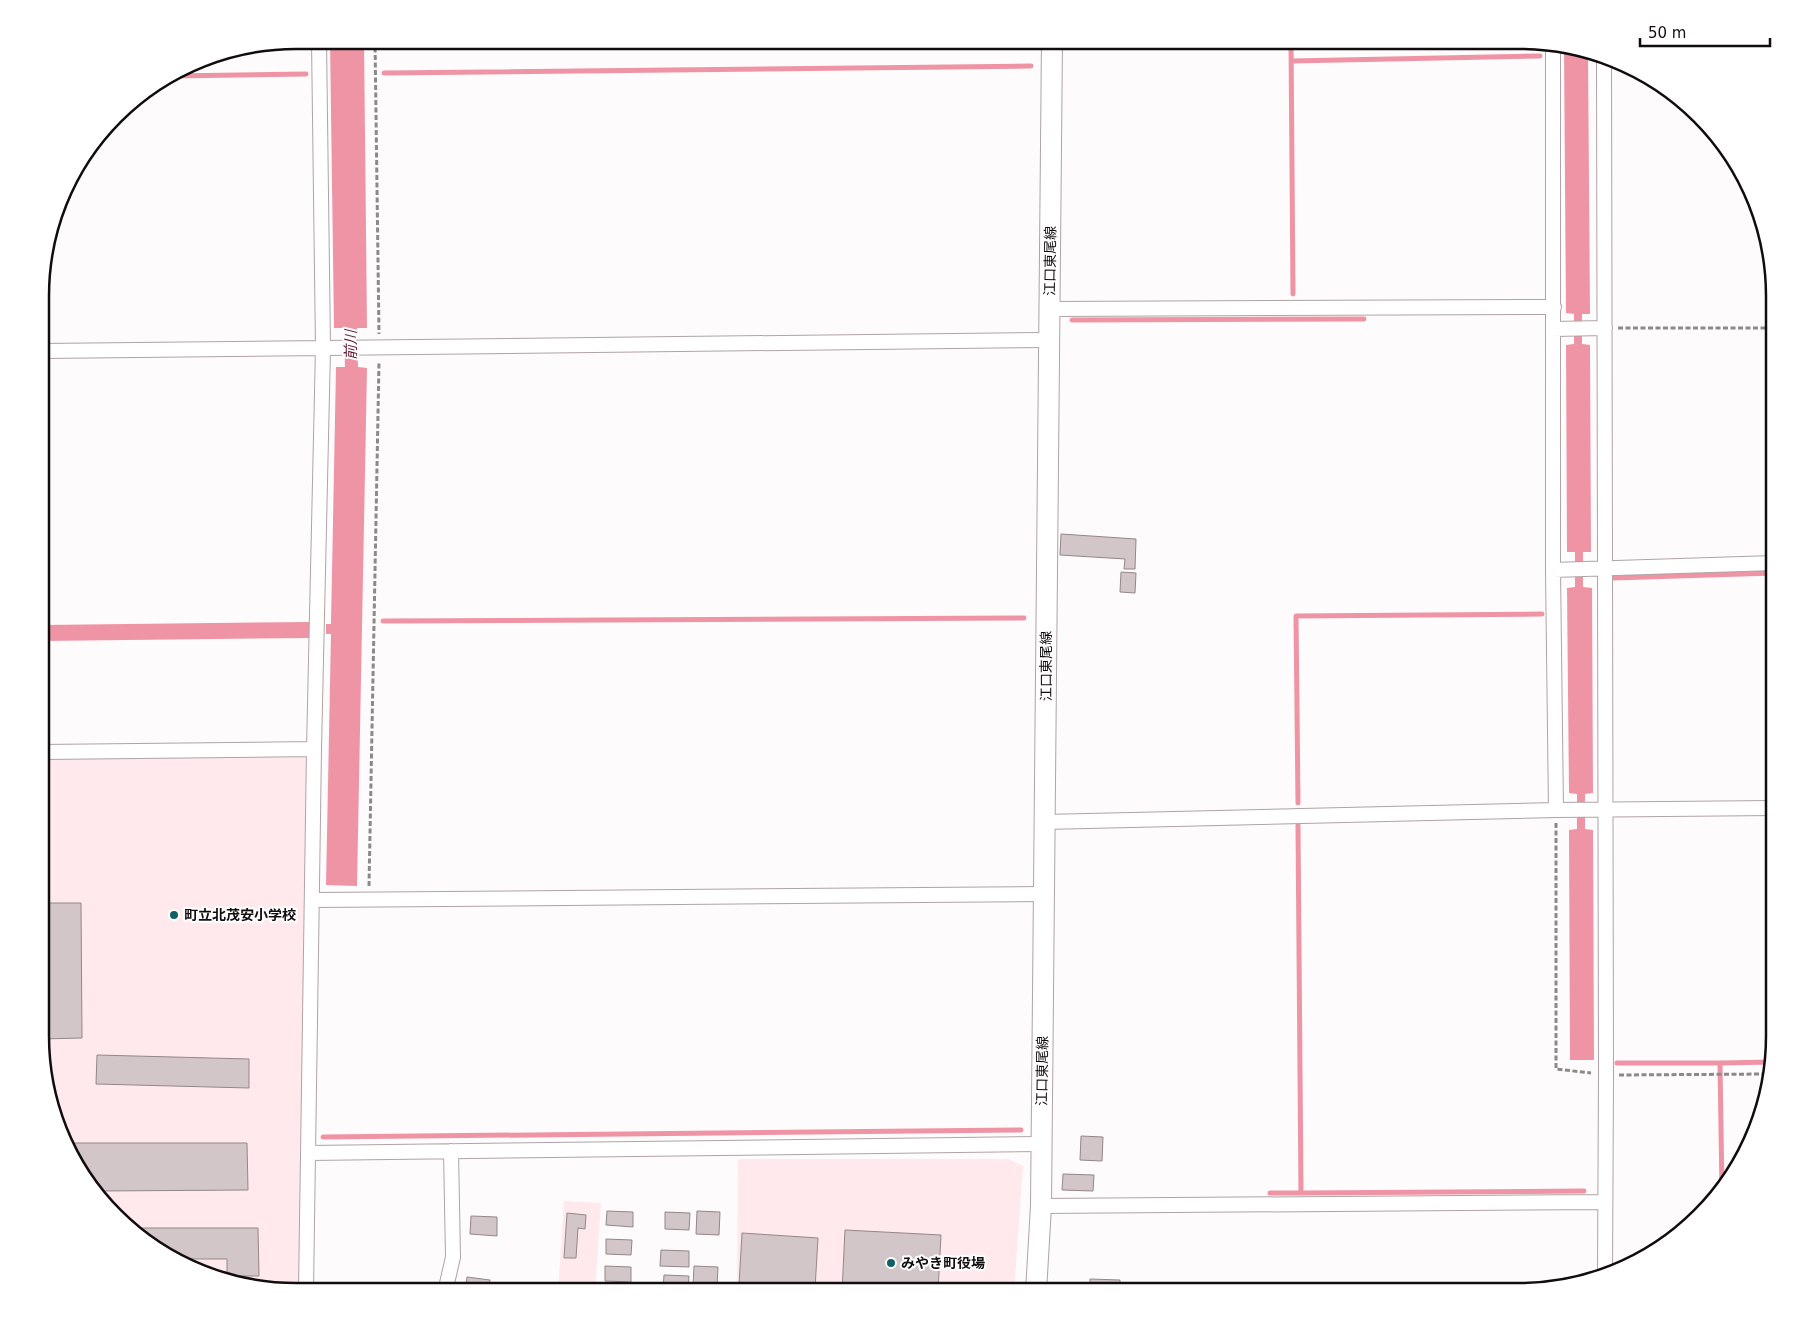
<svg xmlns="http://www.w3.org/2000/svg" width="1815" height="1332" font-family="'DejaVu Sans','Noto Sans JP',sans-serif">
<rect width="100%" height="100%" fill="#fdfbfb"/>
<path fill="#ffe9ec" d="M302 754 309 760 300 1286 277 1291 198 1273 140 1239 74 1164 42 1069V755Z
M738 1159H1008L1023 1166 1014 1292H737Z
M564 1201 601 1203 595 1292H558Z"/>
<path fill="#ee94a5" d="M330 40H364L367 328H357L358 367 367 368 357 886 326 885 331 634H326V624H331L336 367H345L344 328H334Z
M1564 46 1588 51 1590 314H1582V344L1590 345 1591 552H1583V587L1592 588 1593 793 1585 794V829L1593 830 1594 1060H1570L1569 830 1577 829V794L1569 793 1567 588 1575 587V552H1567L1566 345 1574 344V314L1566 313Z
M309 622V638L42 641V625Z"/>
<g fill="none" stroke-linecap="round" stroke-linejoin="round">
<path stroke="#ee94a5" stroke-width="5" d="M1291 40 1293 294
M1291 61 1540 56
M384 73 1031 66
M172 76 306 74
M1072 320 1364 319
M1613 578 1774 573
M383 621 1024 618
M1298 803 1296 616 1542 614
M1617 1063H1720L1722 1192
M1720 1063 1773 1062
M323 1137 1021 1130
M1270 1193H1301L1298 825
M1301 1193 1584 1191"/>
</g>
<path fill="#d3c6c8" stroke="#938788" d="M1061 534 1136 539 1135 569H1124L1125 559 1060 555Z
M1121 572 1136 573 1135 593 1120 592Z
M42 903H81L82 1038 42 1039Z
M97 1055 249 1059V1088L96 1084Z
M1081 1136 1103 1137 1102 1161 1080 1160Z
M67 1143H247L248 1190 98 1191 74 1164Z
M1063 1174 1094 1175 1093 1191 1062 1190Z
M607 1211 633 1212V1227L606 1225Z
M697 1211 720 1212 719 1235 696 1234Z
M665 1212 690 1213 689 1230 665 1229Z
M567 1213 586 1215 585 1229 578 1228 576 1258H564Z
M471 1216 497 1217V1236L470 1234Z
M131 1228H258L259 1276H227V1259H175L140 1239Z
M845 1230 941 1235 938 1292H842Z
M742 1233 818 1238 815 1289 739 1285Z
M606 1239 632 1240 631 1255 606 1254Z
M661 1250 689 1251V1267L660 1266Z
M605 1266 631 1267V1282L605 1281Z
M694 1266 718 1267 717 1287 693 1286Z
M664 1275 689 1276 688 1290 663 1289Z
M467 1277 490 1280 488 1292H465Z
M1090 1279 1120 1280V1292H1090Z"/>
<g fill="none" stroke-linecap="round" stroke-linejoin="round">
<g stroke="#afa3a5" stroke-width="16">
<path id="minor" d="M1553 44V570L1556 810
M1604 55 1606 1075 1605 1276
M1049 309 1554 307
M1554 329 1605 328
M42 351 1049 340
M1553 570 1774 563
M42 752 314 749
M1044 822 1556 810 1774 808
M313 900 1044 894
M309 1153 1041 1144
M1041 1206 1605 1202
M303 1291 306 1290 314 749 323 348 319 40
M445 1292 453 1257 451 1151"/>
</g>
<g stroke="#afa3a5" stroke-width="22">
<path id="secondary" d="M1036 1292 1041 1206 1052 40"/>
</g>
<path stroke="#8d898a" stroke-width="3" stroke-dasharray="5 2.5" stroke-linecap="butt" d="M375 40 379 334
M1618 328H1774
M1556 823V1069L1591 1073
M369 886 379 362
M1619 1075 1770 1074"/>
<use href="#minor" stroke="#fff" stroke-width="14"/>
<use href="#secondary" stroke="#fff" stroke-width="20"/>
</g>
<g fill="#106164" stroke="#fff" stroke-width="2">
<circle cx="174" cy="915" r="5"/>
<circle cx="891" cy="1263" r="5"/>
</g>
<g text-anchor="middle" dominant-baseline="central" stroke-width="4" stroke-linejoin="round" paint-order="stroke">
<g font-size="14" fill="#110c0d" stroke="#fff">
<text transform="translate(1050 261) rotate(-89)">江口東尾線</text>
<text transform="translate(1046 666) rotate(-90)">江口東尾線</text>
<text transform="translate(1042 1071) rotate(-89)">江口東尾線</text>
</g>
<g font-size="14" font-weight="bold" fill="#110c0d" stroke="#fff" text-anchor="start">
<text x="184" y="915">町立北茂安小学校</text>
<text x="901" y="1263">みやき町役場</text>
</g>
<g font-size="15" font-style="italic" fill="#62132c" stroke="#fff">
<text transform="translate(351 345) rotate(-90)">前川</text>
</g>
</g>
<path d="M0 0H1815V1332H0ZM296 49H1519A247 247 0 0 1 1766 296V1036A247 247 0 0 1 1519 1283H296A247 247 0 0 1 49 1036V296A247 247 0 0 1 296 49Z" fill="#fff" fill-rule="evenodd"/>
<path fill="none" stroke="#110c0d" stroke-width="2.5" d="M296 49H1519A247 247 0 0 1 1766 296V1036A247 247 0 0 1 1519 1283H296A247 247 0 0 1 49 1036V296A247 247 0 0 1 296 49Z"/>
<path d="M1640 38v8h130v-8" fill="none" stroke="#110c0d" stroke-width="2.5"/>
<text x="1648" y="38" font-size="15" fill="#110c0d" stroke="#ffffff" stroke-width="4" paint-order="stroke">50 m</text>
</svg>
